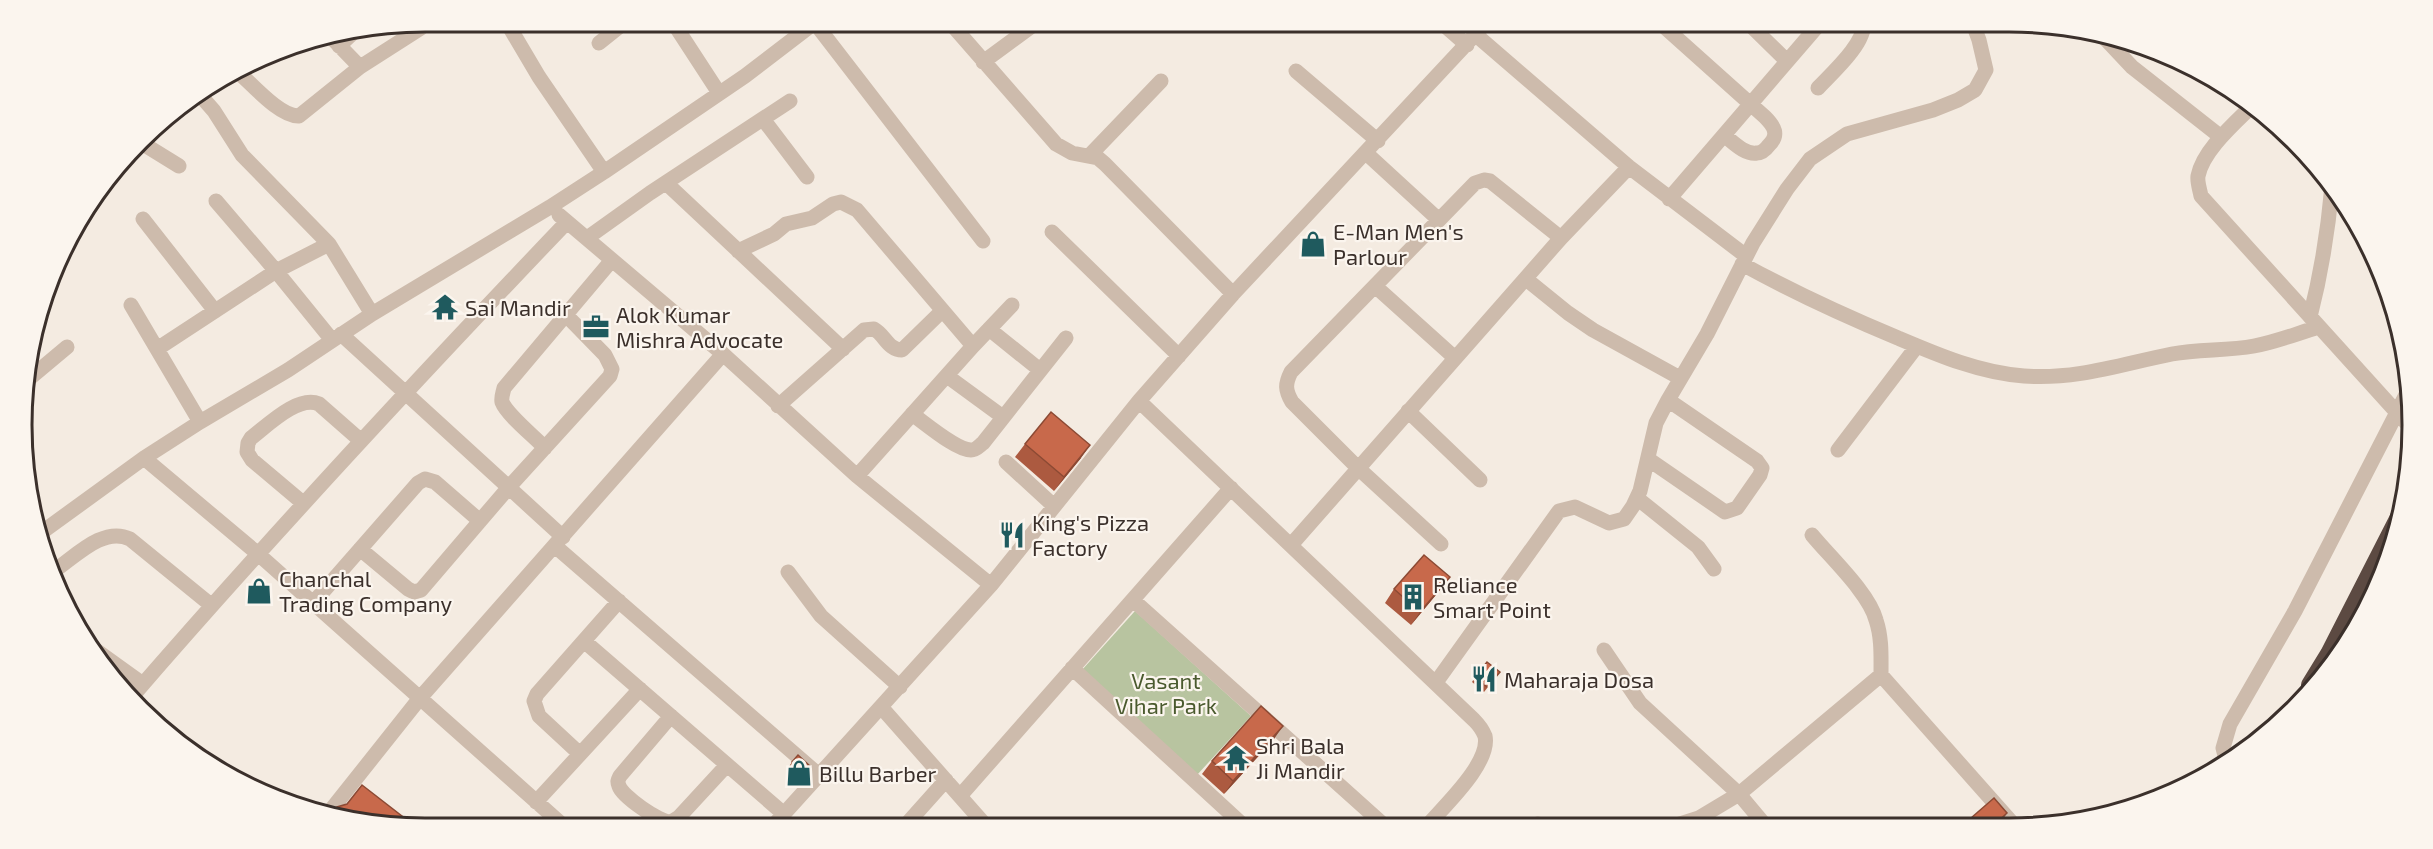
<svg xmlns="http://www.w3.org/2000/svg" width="2433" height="849" font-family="'Exo 2',sans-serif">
<rect width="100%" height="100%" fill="#f4ebe1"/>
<path fill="#b8c4a0" d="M1135 611 1251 716 1197 775 1082 670Z"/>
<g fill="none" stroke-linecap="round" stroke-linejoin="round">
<path stroke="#cdbbac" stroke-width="15" d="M1747 22 1787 61
M1660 23 1765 117C1775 127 1779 135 1769 145 1766 149 1762 153 1757 153 1745 155 1733 142 1724 135
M1443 24 1467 45
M953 26 1056 144 1072 153 1098 158 1105 164 1233 294
M676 27 719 93
M818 27 983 241
M510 28 539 77 604 172
M2100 33 2132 67 2221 137
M328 34 360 67
M1476 35 1629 167 1746 256
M599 43 619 27
M339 46 357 29
M983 62 1032 26
M1296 71 1378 141
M238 72C252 84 280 117 299 116L360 67 421 28
M1818 88C1833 72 1865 44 1864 22
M200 95 214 111 242 155 329 244 372 314
M2254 104C2235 123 2203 150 2198 176 2197 182 2200 190 2201 196L2410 427
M763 119 807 177
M1366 153 1439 220
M127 155 137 146 145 145 179 166
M1090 155 1161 81
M666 183 843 349
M1669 199 1821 22
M216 201 276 271 332 340
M559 215 723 354 857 476 991 585
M143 219 215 311
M1052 232 1179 356
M587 238 650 193 790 101
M738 251 774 234 786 224 812 218 833 204 841 202 857 210 973 346 857 476
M1742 264C1793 292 1845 316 1898 338 1938 355 1980 373 2024 376 2076 380 2122 364 2172 354 2199 349 2227 351 2254 346 2276 342 2298 333 2319 327
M1526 279 1568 313 1593 330 1680 378
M1375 286 1455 358
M131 305 200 422
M2310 317C2321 274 2328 231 2332 186
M989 329 1040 370
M341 334 563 537
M973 346 1012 305
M157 349 276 271 329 244
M947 376 1003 417
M24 383 67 347
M1139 401 1474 720C1478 724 1483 731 1485 736 1491 763 1444 806 1427 826
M778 406 864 330 874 329C885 335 888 350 902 350L942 311
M1408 411 1480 480
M912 414C925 423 956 450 971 450 976 450 979 446 983 443L1066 338
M545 448C535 437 507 415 502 402 501 397 503 393 504 388L612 260
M1838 450 1917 346
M144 458 257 553 566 828
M1648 459 1725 512 1737 508 1760 475 1762 468 1757 461 1668 400
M1006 462 1054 506
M1637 498 1698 547 1714 569
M303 503 252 460 247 452 248 443 251 438C268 425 298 395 319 404L360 440
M38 535 144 458 200 422 288 370 372 314 550 207 604 172 745 76 809 27
M1812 535C1830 557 1869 593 1876 620 1882 638 1881 656 1881 675
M1441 544 1358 468 1292 402C1285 390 1285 384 1291 372L1475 183 1484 180 1490 181 1561 238
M1291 545 1561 238 1629 167
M555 546 820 776
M360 549 408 589 414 592 421 590 509 487 610 376 612 369 605 355 566 315
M54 571C75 557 103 526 130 539L211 605
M788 572 821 616 900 687
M1133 600 1385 826
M313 603 418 483 425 479 435 482 480 521
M584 641 784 814
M86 643 143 684
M1604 650 1640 703 1739 794 1699 818 1677 825
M1072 668 1244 826
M1437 681 1559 511 1575 507 1609 523 1624 519 1633 506 1640 491 1656 423 1668 400 1707 334 1753 243 1787 189 1810 159 1847 134 1933 110 1958 100 1975 90 1986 70 1979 40 1972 21
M130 699C271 536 418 378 567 222
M882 708 987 827
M671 716 620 776C618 780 617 781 619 786 622 796 660 823 671 822L679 817 727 765
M580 754 539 716 534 701 537 694 619 601
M2226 760 2223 748 2230 724 2295 611 2409 389
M960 796 1231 488
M536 802 640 689
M327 815 420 698 723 354
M1538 824 1548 826
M1765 825 1739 794 1881 675 2014 825
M772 827 991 585 1139 401 1233 294 1486 23
M904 827 946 780"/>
<path stroke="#5c4a42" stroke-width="18" d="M2310 685 2329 654 2401 513"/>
</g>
<path fill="#ac5a40" d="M1025 444 1081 458 1054 491 1015 457Z
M1394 589 1440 590 1411 625 1385 603Z
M1475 677H1496L1484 692 1472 682Z
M1274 739 1224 794 1202 774 1212 761Z
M792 762 811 767 799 783 786 771Z"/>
<path fill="#8c4a34" d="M1090 445 1081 458 1054 491 1064 477Z
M1450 577 1440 590 1411 625 1420 612Z
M1283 726 1274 739 1224 794 1233 781Z
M2007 813 1999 825H1994Z"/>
<path fill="#c8694b" stroke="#8c4a34" stroke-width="1.5" d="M1051 412 1090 445 1064 477 1025 444Z
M1424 555 1450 577 1420 612 1394 589Z
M1487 662 1500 672 1487 687 1475 677Z
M1261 706 1283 726 1233 781 1212 761Z
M798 755 811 767 805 774 792 762Z
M362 785 416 827 330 816 337 807 347 804Z
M1994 798 2007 813 1994 825H1963Z"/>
<defs>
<g id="shop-bare" transform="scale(2.07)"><path d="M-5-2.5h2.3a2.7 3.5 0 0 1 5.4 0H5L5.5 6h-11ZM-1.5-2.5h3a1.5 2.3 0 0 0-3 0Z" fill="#1f5a5e" stroke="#fbf5ee" stroke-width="2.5" paint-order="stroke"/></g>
<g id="temple-bare" transform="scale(2.07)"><path d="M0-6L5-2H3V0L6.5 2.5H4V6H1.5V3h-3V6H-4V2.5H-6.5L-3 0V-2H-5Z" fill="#1f5a5e" stroke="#fbf5ee" stroke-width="2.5" paint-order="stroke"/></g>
<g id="office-bare" transform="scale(2.07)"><path d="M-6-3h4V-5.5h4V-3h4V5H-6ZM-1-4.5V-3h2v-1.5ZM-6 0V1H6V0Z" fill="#1f5a5e" stroke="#fbf5ee" stroke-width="2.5" paint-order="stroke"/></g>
<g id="restaurant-bare" transform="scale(2.07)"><path d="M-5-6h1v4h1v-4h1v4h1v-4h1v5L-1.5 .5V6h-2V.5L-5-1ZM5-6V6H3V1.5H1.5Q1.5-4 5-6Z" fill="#1f5a5e" stroke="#fbf5ee" stroke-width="2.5" paint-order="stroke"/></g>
<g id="building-bare" transform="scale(2.07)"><path d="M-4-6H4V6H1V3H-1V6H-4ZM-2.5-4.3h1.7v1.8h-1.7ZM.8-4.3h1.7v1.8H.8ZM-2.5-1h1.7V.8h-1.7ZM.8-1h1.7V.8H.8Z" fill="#1f5a5e" stroke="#fbf5ee" stroke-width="2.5" paint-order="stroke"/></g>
</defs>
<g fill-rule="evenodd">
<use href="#shop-bare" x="1313" y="244"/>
<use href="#temple-bare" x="445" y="307"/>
<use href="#office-bare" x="596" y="327"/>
<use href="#restaurant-bare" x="1012" y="535"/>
<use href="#shop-bare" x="259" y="591"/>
<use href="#building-bare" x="1413" y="597"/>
<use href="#restaurant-bare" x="1484" y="679"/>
<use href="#temple-bare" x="1236" y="758"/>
<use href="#shop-bare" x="799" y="773"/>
</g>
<g text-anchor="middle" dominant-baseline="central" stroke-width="4.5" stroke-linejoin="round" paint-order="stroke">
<g font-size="22" fill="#3b302b" stroke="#fbf5ee" text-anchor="start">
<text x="1333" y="231">E-Man Men's<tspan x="1333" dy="25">Parlour</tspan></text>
<text x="465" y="307">Sai Mandir</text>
<text x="616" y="314">Alok Kumar<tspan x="616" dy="25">Mishra Advocate</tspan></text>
<text x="1032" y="522">King's Pizza<tspan x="1032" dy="25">Factory</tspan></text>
<text x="279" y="578">Chanchal<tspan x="279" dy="25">Trading Company</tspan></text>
<text x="1433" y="584">Reliance<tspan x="1433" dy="25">Smart Point</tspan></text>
<text x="1504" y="679">Maharaja Dosa</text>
<text x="1256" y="745">Shri Bala<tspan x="1256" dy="25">Ji Mandir</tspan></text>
<text x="819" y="773">Billu Barber</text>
</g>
<g font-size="22" fill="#4a5a2e" stroke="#fbf5ee">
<text x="1166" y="680">Vasant<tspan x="1166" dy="25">Vihar Park</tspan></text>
</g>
</g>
<path d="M0 0H2433V849H0ZM425 32H2009A393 393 0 0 1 2402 425V425A393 393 0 0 1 2009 818H425A393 393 0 0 1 32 425V425A393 393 0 0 1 425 32Z" fill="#fbf5ee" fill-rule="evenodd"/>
<path fill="none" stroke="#3b302b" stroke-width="3" d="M425 32H2009A393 393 0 0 1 2402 425V425A393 393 0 0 1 2009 818H425A393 393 0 0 1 32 425V425A393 393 0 0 1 425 32Z"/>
</svg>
